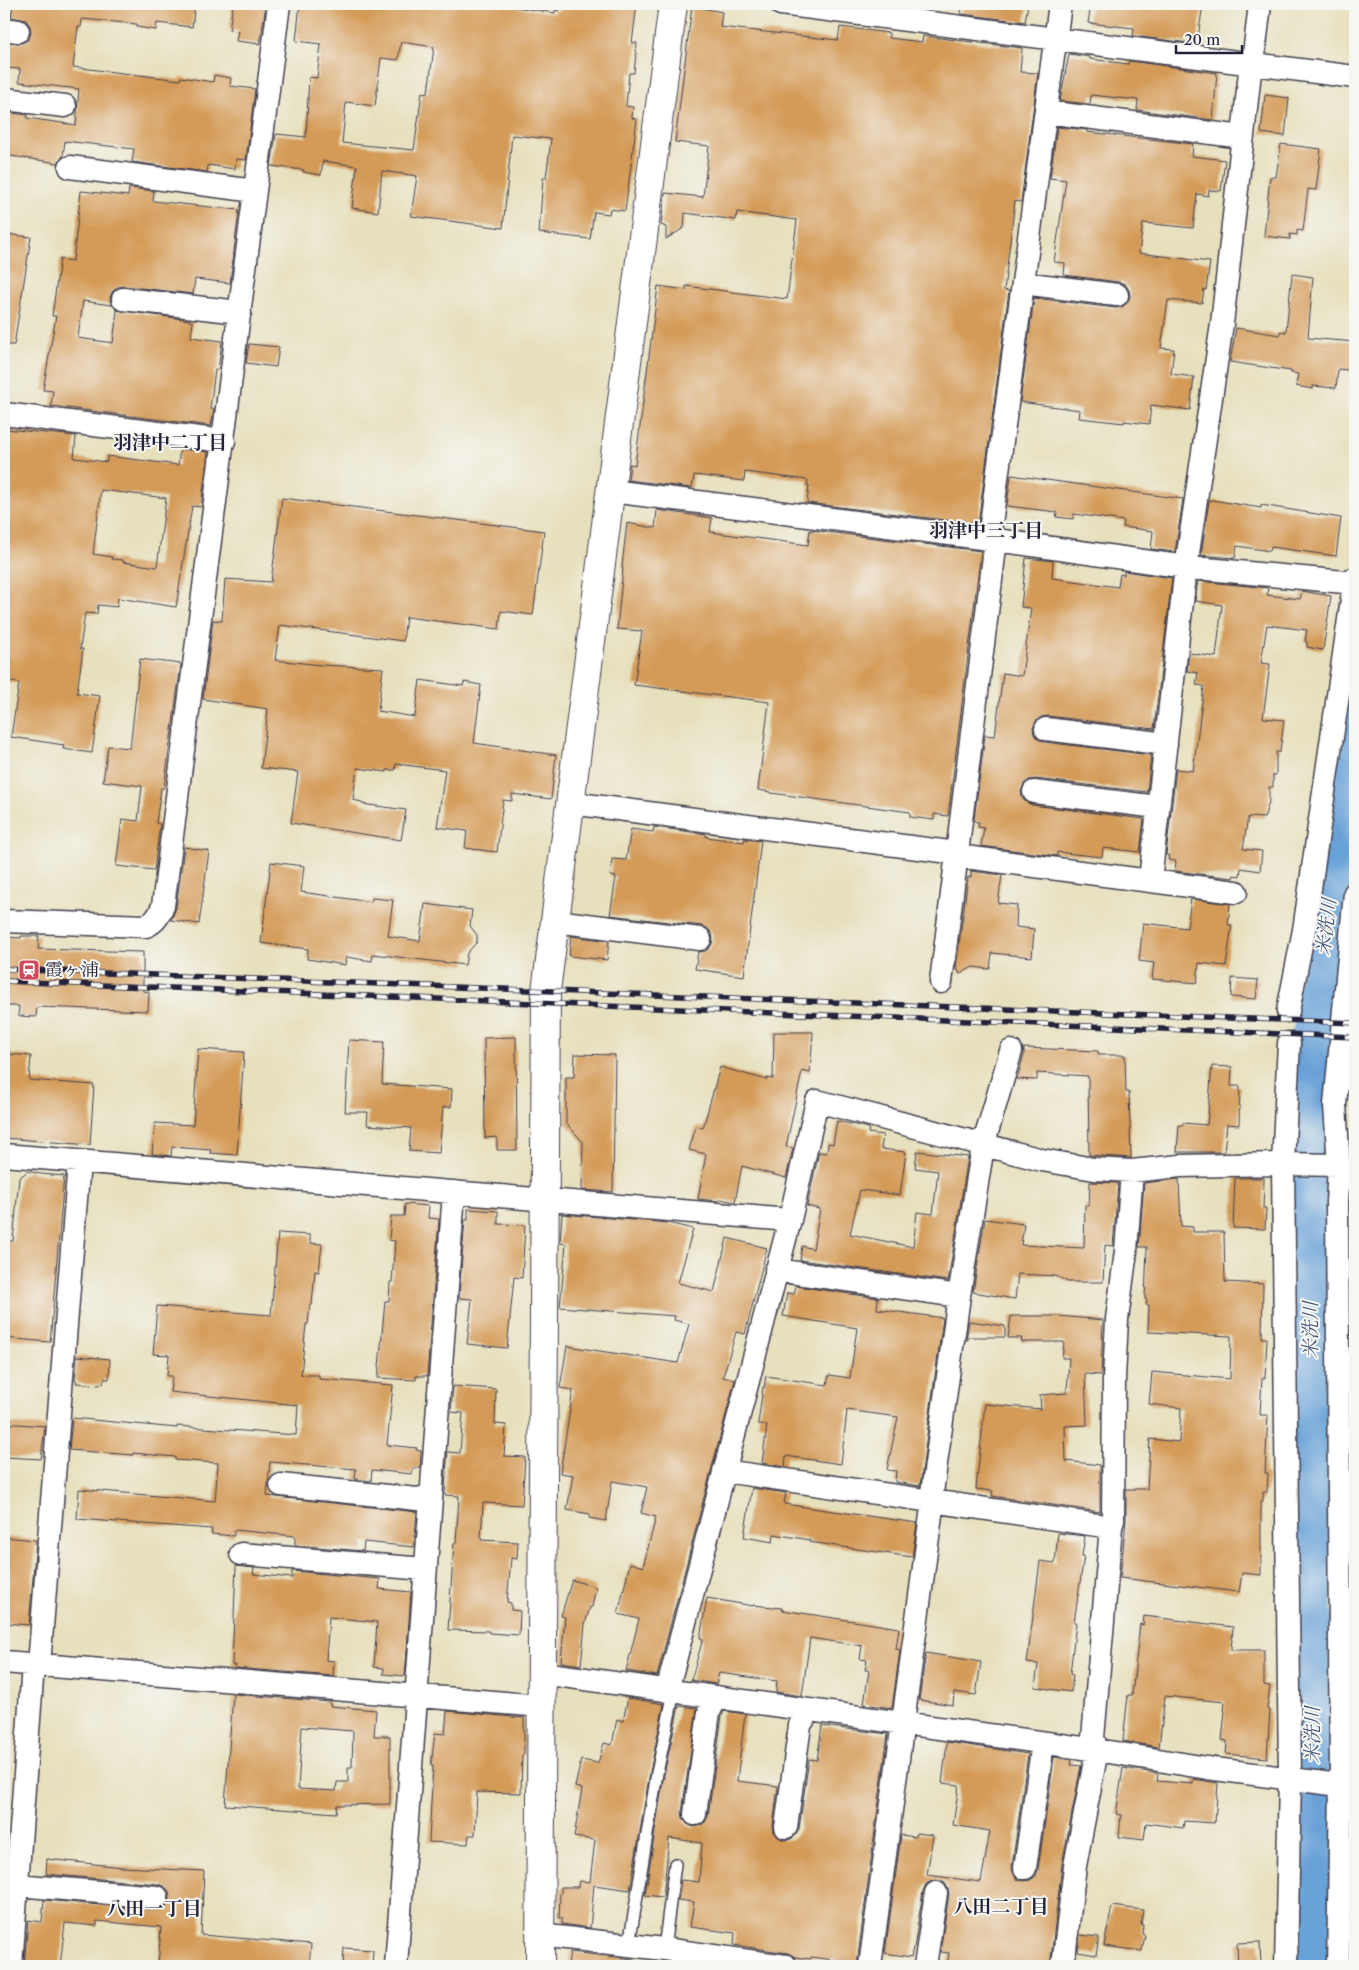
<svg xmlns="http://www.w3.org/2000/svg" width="1359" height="1970" font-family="'Libre Caslon Text','Noto Serif JP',serif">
<rect width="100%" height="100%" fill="#f6f6f2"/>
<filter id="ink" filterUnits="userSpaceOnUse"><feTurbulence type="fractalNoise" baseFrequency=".02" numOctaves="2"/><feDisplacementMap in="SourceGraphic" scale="10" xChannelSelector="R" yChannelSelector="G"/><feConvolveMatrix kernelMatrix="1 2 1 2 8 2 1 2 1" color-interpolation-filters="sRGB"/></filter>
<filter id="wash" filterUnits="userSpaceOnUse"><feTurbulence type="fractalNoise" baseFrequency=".0096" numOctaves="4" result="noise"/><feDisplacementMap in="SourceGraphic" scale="20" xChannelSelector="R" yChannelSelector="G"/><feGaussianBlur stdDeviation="1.12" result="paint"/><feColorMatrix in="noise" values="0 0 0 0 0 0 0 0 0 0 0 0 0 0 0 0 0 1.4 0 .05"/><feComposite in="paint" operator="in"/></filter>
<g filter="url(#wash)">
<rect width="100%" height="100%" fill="#e7e0bd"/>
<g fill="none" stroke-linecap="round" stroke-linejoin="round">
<path stroke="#69a2d8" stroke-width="40" d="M1312 1966 1314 1846 1309 1061 1355 698"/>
</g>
<g id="blocks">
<path fill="#d49b59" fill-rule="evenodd" d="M13 4H195L192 27 157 23 156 30 137 27V24L82 19 81 27H78L73 67 180 80 181 77 213 82 214 75 231 78 230 86 255 89 246 160 236 159 235 169 208 165 207 172 132 162 134 149 65 141 63 156 58 163 4 155V112L28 115 27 118 76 125 79 89 19 82 20 69 4 68V42L22 43 29 39 31 32 30 26 26 20 11 17Z
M233 4H266L260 44 236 41 238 31 229 30Z
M300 4H502L501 5 555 13V10L559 11 560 4H637L632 43H637L634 73H629L626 106 633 107 632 118 637 119 625 211 610 209 609 214 594 212 590 239 539 233 543 178H546L551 139 512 135 503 228 411 216 417 176 382 171 378 212 352 208 357 166 323 161 321 175 303 172 304 170 271 166 276 134 306 137 309 77 317 78 321 44 296 41ZM401 42 434 47 428 93 422 92 414 150 342 143 346 102 375 106 381 58 398 60Z
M962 4H1028L1025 22 961 14Z
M1091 4H1203L1197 44 1133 36 1134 28 1088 23Z
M692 6 722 12 720 27 838 40 840 27 889 33V38L922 42 923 36 1022 48 1020 72 1038 73 1021 202 1015 201 1004 290 1009 291 978 524 807 503 809 485H807L808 480 745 472 744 481 694 475 692 488 628 480 630 464 635 465 658 286 686 290V286L787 299 797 220 737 212 736 220 685 213 684 228 666 239V227L661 225 665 193 703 197 709 146 675 142Z
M1069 54 1090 57V59L1128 64 1129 61 1217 73 1213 120 1137 110 1138 100 1091 95 1090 104 1060 101Z
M1265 95 1289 98 1285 136 1261 133Z
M1057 127 1087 130V132L1193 144 1192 156 1225 160 1221 191 1209 190 1208 196 1197 194 1193 228 1143 223 1139 253 1210 262 1206 290 1204 289 1202 303 1168 300 1161 348 1174 349 1171 374 1194 377 1190 410 1151 405 1149 424 1124 421V423L1079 418 1080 410 1020 402 1034 298 1115 308 1122 307 1127 303 1130 297 1129 290 1125 284 1119 282 1064 275 1065 263 1054 262 1066 180 1050 178Z
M1281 144 1321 149 1316 190 1308 189 1303 231 1297 230V235L1290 234V239L1264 236 1270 177H1276Z
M129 188 154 191 153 201 239 210 230 283 195 279 193 294 124 286 118 287 112 292 110 298 111 305 83 301 78 338 113 343 117 310 190 320 189 321 193 322 191 337 222 341 218 370H215L210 409H214L211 426 51 406 53 391 43 390 56 316H52L60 259 73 261 81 191 128 196Z
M4 234 31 237 14 345H4Z
M1292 274 1313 277 1308 338 1355 342V371L1338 369 1336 388 1313 386V389L1296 386 1298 374 1291 373V371L1230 362 1236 328 1280 335V331L1286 332Z
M249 344 279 347 276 367 246 363Z
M5 429 76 436 74 458 107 462V456L178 465 180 449 208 452 201 507 192 506 176 607 118 598 117 607 98 605 97 614 85 613 80 649H83L77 693 100 696 92 753 63 749 64 745 11 737 19 683 4 681ZM101 490 166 498 157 567 123 562V560L111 559 112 557 93 554Z
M1011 475 1183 499 1175 552 1151 549 1153 531 1123 527 1124 521 1074 514 1073 519 1056 517 1057 512 1007 506Z
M282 498 544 531 533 615 501 611 499 629 406 617 403 641 280 625 275 660 321 665 383 668 378 711 415 717 420 680 463 686 464 682 481 685 474 743 556 755 551 799 512 794V801L503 800 497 852 465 848 467 831 437 827 445 770 396 764 395 770H387V772L357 768 353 800 362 802V804L406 810 401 840 291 823 298 772 261 768 268 709 203 699 213 620 222 621 225 579 271 582Z
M1212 500 1261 508V505L1341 518 1336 556 1271 547 1270 551 1237 546 1235 558 1201 555 1209 501Z
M657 510 712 518 710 532 808 545 810 530 981 551 948 816 934 814V820L910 817V812L771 793V792L758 790 769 702 634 685 642 631 617 629 623 568H622L624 548 627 523 655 528Z
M1026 558 1053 561 1052 578 1118 587 1120 574 1124 575V571L1172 578 1154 729 1048 716 1041 717 1036 721 1033 728 1034 735 1038 739 1044 742 1151 755 1147 792 1036 779 1029 780 1024 784 1021 791 1022 798 1026 802 1032 805 1144 819 1140 852 1103 848 1102 857 1057 852V856L981 846 984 828 978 827 979 822H976L974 820 985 735 995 736 1003 673 1022 676 1031 608 1021 607Z
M1198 581 1268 588 1267 595 1300 599 1302 591 1331 596 1323 650 1307 647V642L1305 641 1307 630 1267 625 1261 663 1270 664 1263 718 1284 720 1280 752H1276V775H1273V787H1269V802L1264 818 1248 817 1243 849 1262 851 1260 871 1241 868 1240 876 1234 875 1233 878 1175 871 1176 861 1168 860 1169 856 1166 855 1176 769 1193 771 1204 686 1196 685 1198 673 1187 671 1189 653 1216 657 1222 605 1195 601Z
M140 659 181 664 164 788H161L156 823 160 824 154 870 116 866 122 819 138 821 142 786 103 781 108 746 130 748Z
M654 827 706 834V837L744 842V839L761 841 744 976 695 969 698 952 706 951 711 946 713 941 712 933 707 928 702 926 610 915 616 877 610 876 612 859 626 860 631 829 653 832Z
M184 847 209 851 199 924 171 920 176 908Z
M271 862 304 866 301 892 371 902 372 898 393 900 388 936 420 941 425 904 472 910 470 926 477 935V942L467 953 465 965 373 954 372 961 346 957 345 965 307 959 308 949 261 943Z
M971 871 1002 875 998 903 1017 905 1016 927 1034 929 1032 957 992 953 990 969 973 967 960 974 956 967 968 877H971Z
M1191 899 1230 904 1228 925H1232L1226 966 1199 963 1197 983 1152 979 1154 963 1139 961 1143 923 1187 928Z
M21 936H39L38 949 143 952V991L149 992 148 1011 37 1007 36 1017 18 1016 19 1006H4V937L21 938Z
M571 936 609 941 607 960 569 956Z
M1232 978 1258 980 1256 999 1231 997Z
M774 1032H813L810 1073 802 1071 786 1147 793 1148 786 1178 742 1166 735 1202 720 1199 719 1201 698 1199 706 1154 689 1150 696 1126 703 1128 720 1067 767 1080V1078L773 1079Z
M516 1037 517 1150H497V1137L485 1138 484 1038Z
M349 1040 384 1042 382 1084 452 1089 451 1107H443L439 1153 409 1151 411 1128 367 1125 368 1112H345Z
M1024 1048 1098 1051V1055H1125L1126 1092H1129L1131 1158 1089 1155 1088 1076 1037 1073V1080L1017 1079 1024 1055Z
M198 1049 244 1052 237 1155 210 1153 211 1150 172 1147 171 1156 152 1154 155 1123 193 1125Z
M10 1054 31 1056 29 1080 94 1085 90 1145 4 1138V1067L9 1068Z
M575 1054 615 1055 613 1192 582 1190 583 1142 566 1123V1077H574Z
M1212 1066 1232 1067 1231 1086H1240L1239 1125 1227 1124 1224 1152H1177L1179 1125H1183V1123L1207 1125Z
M837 1121 869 1128 868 1133 883 1135 881 1149 906 1152 900 1195 860 1190 850 1234 908 1246H913L917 1212 933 1214 938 1171 915 1168 917 1151 968 1157 948 1281 800 1260 802 1246 813 1249 820 1209 807 1206 819 1152 827 1153 828 1143 833 1144Z
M28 1171 41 1174 64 1176 50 1342 4 1338V1260L6 1241H13L19 1178Z
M1235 1178H1264L1263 1208H1266L1265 1229 1233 1228Z
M1179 1179 1181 1226 1193 1227V1232H1224L1225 1282 1263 1284 1262 1338H1267L1265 1378H1262L1260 1415H1268L1265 1473H1268L1267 1492H1263V1501H1261V1575L1242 1573 1239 1592 1120 1578 1126 1520V1489H1147L1150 1439 1179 1442 1181 1408 1149 1404 1152 1372 1230 1379 1231 1336 1148 1332 1149 1305H1146L1147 1300 1145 1299 1147 1247H1139L1144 1183Z
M1090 1182 1118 1183 1113 1246 1105 1245 1103 1282H1068L1056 1276 1018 1274 1015 1299 973 1292 985 1219 1024 1224 1021 1245 1084 1248 1085 1205 1089 1206Z
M405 1204 429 1206 428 1218 439 1219 427 1376H416V1380L378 1378 385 1301H389L390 1282H392L395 1241 389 1240 391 1216H404Z
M468 1209 498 1211V1224L525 1225 522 1278 514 1277 507 1348 467 1344 472 1299 459 1298 465 1220H468Z
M562 1214 668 1223 693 1229 678 1283 714 1292 727 1238 767 1248 745 1334 736 1332 723 1377 735 1380 657 1676 626 1671 639 1619 618 1614 630 1563 643 1567 656 1517 641 1513 647 1487 612 1481 606 1521 589 1518 590 1514 567 1510 573 1475 560 1473 573 1390 560 1388 567 1346 678 1363 689 1324 674 1320 675 1316 560 1307 566 1244 560 1243Z
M278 1233 310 1235V1243L322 1244 319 1272 315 1271 312 1305H310L308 1324H306L301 1375H319V1379L393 1385 387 1445 417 1448 416 1450 421 1451 420 1468H413L412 1474 372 1470 371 1481 355 1479 356 1469 270 1462 267 1496 417 1512 414 1547 364 1542 363 1551 295 1545V1536L234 1530V1536L211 1534 212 1529 77 1519 79 1489 215 1501 218 1463 175 1460V1457L133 1453V1455L69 1450 72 1418 177 1428V1426L296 1435 298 1405 170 1392 172 1376H167L169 1355 153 1354 157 1306 271 1315Z
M796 1286 878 1298 877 1309 943 1318 920 1486 895 1482 896 1471 887 1470 898 1417 847 1410 841 1464 786 1456 785 1467 762 1463 767 1425 758 1424 763 1387 764 1388 766 1376 827 1385 829 1375 850 1378 857 1328 783 1316 787 1293 794 1294Z
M1011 1316H1059L1103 1320 1101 1375 1085 1374 1087 1425 1065 1426 1066 1461 1100 1465V1512L992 1496 993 1491 976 1489 985 1404 1041 1409 1040 1395 1067 1393 1069 1358H1062L1064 1342H1021L1022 1338H1008Z
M969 1321 1005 1326V1337H968V1340H966Z
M77 1356 110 1359 109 1379H104L103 1384 100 1383V1385L76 1383 77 1381 75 1380Z
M453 1386 496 1389 495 1424 506 1425 504 1456 525 1457 522 1505 483 1503 481 1540 518 1542 517 1559 511 1558 507 1602 511 1603V1610L520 1611 519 1635 489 1633V1631L448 1630 454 1543H456L459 1496 445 1495 446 1471 448 1452 460 1453 463 1413 451 1412Z
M4 1423 45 1426 41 1459 4 1457Z
M752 1488 786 1493 784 1504 917 1523 912 1557 809 1542 810 1540 774 1534 773 1542 744 1537Z
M1058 1533 1085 1536 1082 1556H1084L1074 1622 1076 1623 1070 1674 1073 1675 1071 1692 1035 1687 1038 1664 1027 1663 1040 1561 1055 1563Z
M4 1537 36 1540 29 1625 4 1623Z
M236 1566 254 1568 253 1574 292 1578V1571L380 1579 379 1589 411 1592 405 1676 383 1674 384 1668 374 1667 377 1622 329 1617 326 1660 334 1661 333 1676 235 1668 236 1665H232Z
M572 1580 596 1587 592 1607H590L585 1624 581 1665 561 1662 565 1617 561 1616Z
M707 1598 753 1606V1605L782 1608V1610L899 1628 896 1649 900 1650 892 1708 864 1704 869 1670H865L867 1660 860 1659 862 1646 810 1638 802 1696 776 1692 777 1681 719 1673 716 1684 691 1680 703 1639 700 1638Z
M1144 1616 1233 1627 1231 1650H1264V1685L1270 1686 1267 1709 1270 1710 1267 1758 1226 1754 1227 1741 1222 1740 1225 1711H1224L1225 1702 1165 1696 1159 1747 1123 1741 1128 1695H1132L1140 1624 1143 1625Z
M926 1653 981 1662 976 1695 954 1692 953 1705 919 1700Z
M233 1694 330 1702V1706L376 1710 374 1736H390V1804L337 1805 336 1813 225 1805ZM302 1727 353 1731 352 1767H348V1782H337L336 1791 298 1789Z
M628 1698 664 1704 650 1772 630 1890 594 1885 590 1928 562 1924V1918H559L560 1893H561V1887H578L579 1881 590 1882 595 1840 574 1837 582 1789 575 1787 581 1760 598 1763 604 1743 612 1745 617 1719 623 1721Z
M679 1706 697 1708 682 1812 683 1818 687 1824 693 1827 699 1826 705 1822 708 1816 722 1716 724 1711 745 1714 737 1781 778 1786 773 1826 774 1832 778 1837 784 1840 791 1839 796 1835 799 1829 809 1759 817 1760 822 1726 888 1734 857 1963 811 1957V1959L795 1957 788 1953 734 1945 735 1933 690 1927 694 1902 678 1900 681 1880 699 1882 702 1843 669 1838 663 1897 645 1895 664 1774Z
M447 1711 524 1718V1755H522L521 1793 477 1792 475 1835H469L468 1844 429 1842 433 1766H431L435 1733 445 1734Z
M947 1742 1028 1754 1012 1866 1013 1873 1017 1879 1023 1881 1030 1880 1036 1876 1038 1870 1054 1757 1072 1760 1071 1765 1081 1766 1062 1864 1050 1966 1020 1963V1966H947L949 1953 940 1952 949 1894 948 1889 945 1883 937 1880 932 1881 926 1884 923 1891 914 1948H913L911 1957 885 1953 901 1835 915 1837 916 1833 933 1835 927 1875 981 1882 990 1831 953 1825 959 1785 942 1783Z
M1123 1768 1155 1773 1158 1774 1157 1781 1193 1784V1779L1218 1783 1215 1822 1214 1821V1823L1184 1821 1183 1828 1146 1823 1144 1840 1119 1837 1121 1815 1116 1814Z
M47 1859 122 1867 204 1871 201 1935 311 1944 309 1966H158L161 1927 97 1921V1926L65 1923 60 1966H24L28 1920 42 1922 44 1900 156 1910 163 1909 167 1905 170 1899 169 1891 164 1886 158 1884 46 1874Z
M1112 1906 1143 1910 1141 1925H1143L1142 1934 1145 1935 1142 1951 1104 1946Z
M1080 1935 1099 1937 1096 1955 1078 1952Z
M1260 1942 1261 1966H1238L1237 1943Z
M344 1948 373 1950 372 1966H343Z
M570 1952 633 1959V1966H568Z"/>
</g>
</g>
<g filter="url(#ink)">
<use href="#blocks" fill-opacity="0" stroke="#403e4e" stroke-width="1"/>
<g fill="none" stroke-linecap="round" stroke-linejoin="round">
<g stroke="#403e4e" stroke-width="14">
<path id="service" d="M629 1945 657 1773 674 1692
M664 1949 675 1864"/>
</g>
<g stroke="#403e4e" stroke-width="25">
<path id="minor" d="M781 4 1355 77
M4 29 18 31
M1253 63 1260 4
M4 99 65 106
M1046 112 1243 137
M70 167 255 191
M1023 283 1117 295
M123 299 240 312
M4 414 224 441
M611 491 989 539 1186 567 1355 583
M989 539 1060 4
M1046 729 1166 744
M1034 792 1158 807
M571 803 957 853
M957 856 1236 892
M1150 880 1186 567 1222 324 1251 63
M4 921 146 926C156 922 159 915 163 906L279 4
M555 921 700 939
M941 982 996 540
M1288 1011 1304 930 1355 578
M4 1155 790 1220
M776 1270 959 1296
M724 1471 1111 1527
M281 1485 417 1499 431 1496
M931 1500 959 1296 983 1146 1011 1051
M241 1554 425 1569
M4 1662 542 1706
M39 1665 79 1162
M542 1673 1097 1750 1207 1768 1355 1787
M667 1691 790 1220 817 1101 1042 1160 1094 1169 1132 1171 1180 1166 1283 1164 1339 1165
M695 1814 709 1712 716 1698
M786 1827 800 1725 809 1711
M1025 1868 1043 1743
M17 1885 157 1897
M539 1935 664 1949 786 1966
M11 1966 33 1665
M396 1966 454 1192
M870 1966 933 1500
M925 1966 936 1893
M1063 1966 1075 1866 1097 1750 1093 1738 1111 1527 1113 1520 1114 1379 1117 1319 1126 1251 1132 1171
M1286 1966 1290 1778 1283 1164 1289 1043
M1338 1966 1341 1785 1337 1203 1339 1165 1335 1105 1355 893"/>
</g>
<g stroke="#403e4e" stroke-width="30">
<path id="tertiary" d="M540 1966 546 991 673 4"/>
</g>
<use href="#service" stroke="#fff" stroke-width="11"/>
<use href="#minor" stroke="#fff" stroke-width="22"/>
<use href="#tertiary" stroke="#fff" stroke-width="28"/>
<g stroke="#22223b" stroke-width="5.5">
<path id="rail" d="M4 969 1355 1023
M4 981 1355 1037"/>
</g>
<use href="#rail" stroke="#f6f6f2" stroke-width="4" stroke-dasharray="11" stroke-linecap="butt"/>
</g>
</g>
<defs>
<g id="station-square" transform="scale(1.125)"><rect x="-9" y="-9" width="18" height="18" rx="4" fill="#d1495b" stroke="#f6f6f2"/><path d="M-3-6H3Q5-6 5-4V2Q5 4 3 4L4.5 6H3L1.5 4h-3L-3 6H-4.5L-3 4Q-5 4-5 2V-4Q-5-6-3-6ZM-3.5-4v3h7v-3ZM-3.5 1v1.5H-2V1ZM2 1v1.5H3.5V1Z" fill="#fff"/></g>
</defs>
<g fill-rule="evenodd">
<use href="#station-square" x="29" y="970"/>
</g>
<g text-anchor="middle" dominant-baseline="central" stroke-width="4" stroke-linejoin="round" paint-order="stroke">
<g font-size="18" fill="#22223b" stroke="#f6f6f2" text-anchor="start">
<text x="45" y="970">霞ヶ浦</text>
</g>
<g font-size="19" font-weight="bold" fill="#22223b" stroke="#f6f6f2">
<text x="170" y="442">羽津中二丁目</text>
<text x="986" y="530">羽津中三丁目</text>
<text x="1001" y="1906">八田二丁目</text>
<text x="154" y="1908">八田一丁目</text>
</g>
<g font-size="19" font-style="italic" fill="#3e557a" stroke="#f6f6f2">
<text transform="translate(1326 927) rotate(-83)">米洗川</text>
<text transform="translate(1310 1330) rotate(-90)">米洗川</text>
<text transform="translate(1312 1735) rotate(-90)">米洗川</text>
</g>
</g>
<rect width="1359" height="1970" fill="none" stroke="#f6f6f2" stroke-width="20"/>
<path d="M1176 45v8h66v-8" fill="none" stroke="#22223b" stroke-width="2.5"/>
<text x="1184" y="45" font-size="15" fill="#22223b" stroke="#f6f6f2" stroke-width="4" paint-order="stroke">20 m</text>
</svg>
